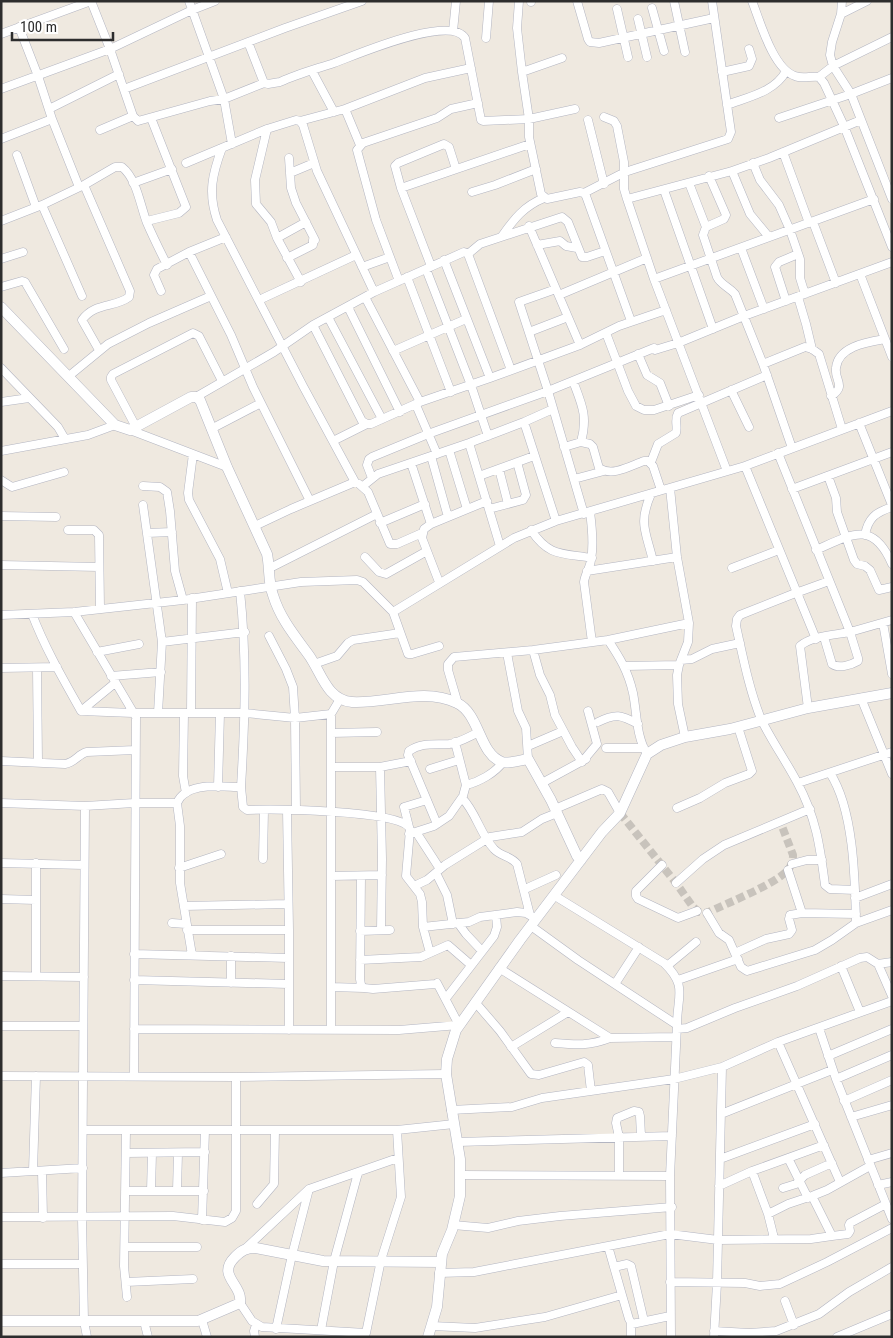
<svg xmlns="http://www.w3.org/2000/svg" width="893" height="1338" font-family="'Roboto Condensed',sans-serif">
<rect width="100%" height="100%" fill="#efe9e0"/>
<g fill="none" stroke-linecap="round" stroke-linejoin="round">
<path stroke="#c8c3bc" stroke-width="8" stroke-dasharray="8 4" stroke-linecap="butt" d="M620 813 676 883 693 907 699 912 707 913C727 903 774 885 788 870 792 865 793 860 793 855L780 821"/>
<g stroke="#b3b5c1" stroke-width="9">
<path id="street" d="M91 1 110 49 133 116 138 121 210 101 224 99 264 83
M189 1 224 99 232 144
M519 1 517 28 522 72 529 119V137L541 194 547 199 580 192 584 193 586 196 631 321
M577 1 588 39 590 42 599 43 714 18
M674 1 685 52
M752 1C760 21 773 69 795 76 802 79 811 76 819 77L824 83 844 126 892 247
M842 1 841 14 832 42 830 55 833 66 851 94 892 199
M531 2V1
M652 8 664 51
M617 9 628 57
M841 14 867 1
M638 19 647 57
M19 27 38 76 52 119 79 187
M453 31 456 1
M1 34 91 1
M486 38 489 1
M248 42 264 83 268 84 280 82C297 74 316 69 334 63 356 55 450 14 465 38L481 120 483 121 529 119 575 109
M312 71 334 112
M522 72 562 58
M722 72 749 66 752 59 749 49
M819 77 833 66 892 37
M1 89 110 49 192 10 215 1
M124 89 285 28 362 1
M727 105C748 97 775 92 786 71
M49 109 119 74
M345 109 360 145
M604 117 614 121 617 126 624 162V189L627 199 654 279 727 471
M779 118 851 94 892 78
M588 120 604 184
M300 121 345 109 425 78 471 68
M267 129 255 180 256 204 271 222 277 238 301 282
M100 130 133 116
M1 139 52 119
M222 148C212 175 208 193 217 220L303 386 355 482 291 509 255 526
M783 152 809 223
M17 155 36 207
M186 163 267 129 296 120 300 121 303 125 317 171 374 292
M753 163 760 180 779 205 790 230 800 259V278L805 294
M732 171 750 214 769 237
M290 173 314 163
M709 176 726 215 724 219 706 227 703 235 717 277C721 285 729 287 735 294L763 364 792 448
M133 183 172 169
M689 183 706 227
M84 185 130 291 129 297C115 308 95 302 82 320L99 350
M401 188 530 144
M664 190 713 329
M472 192 495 185 536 169
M584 193 625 172 728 139 731 132 712 1
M627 199 732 171 769 158 861 120
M42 205 82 296
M1 221 42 205 84 185 115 167H122C137 179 140 205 147 223 153 237 160 251 167 265
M147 221 179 213 186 207 151 118
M813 222 836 283
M529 226 580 345
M502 236C514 219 524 206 544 198
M277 238 306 222
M537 245 560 241 566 246 577 248
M741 248 764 309
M189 252 231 335 253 387 310 501
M468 254 480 244 562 217 568 222 582 257H587L605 251
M287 258 313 245V240H315L296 203 291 188 289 158
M1 259 23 252
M444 260 490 378
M431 266 401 188 395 166 398 163 444 144 449 147 456 169
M362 267 390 257
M426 269 471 385 488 436
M860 274 892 357
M407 277 451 392
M654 279 874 199
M399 281 376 220 357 150 363 143 437 118 451 109 478 103
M1 287 22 281 25 282 64 349
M556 289 519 302 548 391 584 514
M161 291 154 275 157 269 189 252 226 237
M559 295 647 258
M365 297 420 402
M798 297 806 324 812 349
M259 300 356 255
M786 301 775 267 779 262 798 254
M348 307 400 412
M328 317 382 419
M313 325 362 421 367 424H371L420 402 490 378 580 345 619 326 666 310
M529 332 568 317
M606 333 628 391 636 406 644 410H654L699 395
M655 350 678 343 744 316 892 262
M393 351 466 319
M638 354 647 375 660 383 669 406
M763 364 805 347 812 349 819 354 842 429
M1 368 58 427 65 439
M69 376 108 344 149 323 211 296
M573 381C582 405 588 416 581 442
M731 390 749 427
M831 396C847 386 834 380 836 368 838 346 868 342 885 339
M196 397 274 352 313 325 374 292 464 252 468 254 511 370
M1 402 29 398
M416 405 437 454
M524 422 556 521
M859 423 892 505
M136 427 111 380V377L113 374 193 333 199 336 222 381
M211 429 261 403
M130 430 227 467
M333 441 367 424
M469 443 500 546
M564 447 581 442 590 444 593 447 599 468C612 477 630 466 644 461H648L653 466 661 490
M449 450 467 509
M1 451 88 435 115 425
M778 453 850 632C835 635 811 636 800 646L808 708
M193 454 188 493 189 500 220 559 228 593
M431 456 448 517
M651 462 658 444 676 433C678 426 674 420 678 413L767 375
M411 463 431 524
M745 466 816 639
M499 469 508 504
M479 476 534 456
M828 476 836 498 837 512 854 560 857 564 865 566 870 570 879 590 892 587
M372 478 367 465 369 459 372 457 428 434 548 391 654 348
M574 479 604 471
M1 480 12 487 64 472
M359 484 368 492 390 544H397L422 533
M143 486 160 487 167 492 170 511 175 571 183 600
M363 486 378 474 469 443 524 422 553 409
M670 488 677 557 689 623 688 642 679 665 677 675 678 704 685 737
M792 489 892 452
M651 494C638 524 646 531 653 561
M143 505 162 642 158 713
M489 509 523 500 526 495 517 462
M590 512C592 527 594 544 591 560 590 568 585 574 584 582L592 642
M1 516 56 517
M380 523 425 504
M68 530H94L99 535 100 608
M531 530C549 557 562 553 592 558
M147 533 172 532
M865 535C868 518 876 512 892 507
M816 550C852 534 873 520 892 564
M365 557 379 572 386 574 427 551
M1 565 99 567
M270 568 377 514
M732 568 779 550
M587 571 677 557
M829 581 793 594 740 615 737 619 736 626C743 657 749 689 761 719 771 740 786 761 797 782 816 817 820 846 825 885L830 889 855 890
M439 582 422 538 424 529 431 524 487 501
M240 591C247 657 245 721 241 787
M74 612 136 717 134 1076
M393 612 408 654H412L439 646
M32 614C45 648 63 679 81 711L133 713H245L295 718 331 714 340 699
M1 615 74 612 183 600 301 582 357 580 363 582 393 612 514 538 556 521 745 466 892 411
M883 623 892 674
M269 636 286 669 293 687 295 718 296 810
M824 637 832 664C839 669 851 665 858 661V658L850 632 892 620
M608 640 689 623
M162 642 245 632
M533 650 540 675 550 695 555 715 572 747 582 762 597 744 588 711
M97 652 139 644
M507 653 518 711 526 728 528 759
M681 660 692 659 712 649 740 643
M314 664 337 656 348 643 353 640 400 633
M625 666 679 665
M1 668 57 667
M37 668 38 762
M111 676 161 672
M861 698 892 774
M458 704 448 670V664L454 657 533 650 608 640C620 658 628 671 633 693 637 713 636 736 647 754
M81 711 115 683
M184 713 183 776 186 793
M191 713 192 598
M598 722C616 713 621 715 638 724
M331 733 377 732
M528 746 563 731
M606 748H644
M1 761 65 764C76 762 78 754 87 752L135 750
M331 767H380L411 761
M380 767 382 859 381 930
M430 769 459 760
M830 773C854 810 855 879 856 923
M542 783 586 759
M798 783 892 752
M466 785C479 782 495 773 503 762
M218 787 220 713
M462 798C476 812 480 834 494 849 500 856 511 856 517 864L530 915
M1 803 85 806 134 803H177C186 781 222 787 241 787L243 807 247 810C274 809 394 810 409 827L410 830 406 876 420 894 422 902 423 927 430 953
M177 803 180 826V883L192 955
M85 806 82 1218 84 1321 87 1337
M677 808 700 798 725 783 749 774 752 771 738 727
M555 809 602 789 608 792 620 813
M437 824 408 755 409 751C421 742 435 745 449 744 459 743 470 736 479 732
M409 827 404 807 427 800
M416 832 440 869
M409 834 434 826 449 816 463 796 466 785 455 742
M263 859 264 810
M1 863 84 865
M792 864 807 860H822
M662 865 636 891V896L638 899 678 918 697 911
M179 868 221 854
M788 870 802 913 856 914
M436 873 447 895 453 924
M331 876 382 875
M361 876 360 979 361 985 364 988 373 989 435 984
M676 883 703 859 724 845 810 809
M414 886 427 880 445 865 490 837 522 832 542 819 557 813
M525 889 556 875
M555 896 664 963C688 986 677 996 677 1025
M855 898 892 884
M1 899 36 900
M184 906 288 904
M707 913 719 933 729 940 741 967 747 971 815 950 832 940 856 923 892 910
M172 923 186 924
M458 923 466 934 482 951
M531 926 578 960 677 1025 670 1176 671 1337
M423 927 469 922 480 917 517 912 526 913 533 917
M187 930H289L287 810
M289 930V1030
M360 931 390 930
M735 953 766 939 789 934 792 930 789 919 790 915 802 913
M134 954 288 958
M360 960 421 957 448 945 471 965
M878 964 892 996
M667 966 696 942
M841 966 860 1012
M499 968 610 1038 676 1037
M1 976 84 977
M36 976V863
M134 980 288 984
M678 980 738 959
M231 983V956
M615 984 639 947
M331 987 364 988
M447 997 494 936 497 927 496 915
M475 1002 500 1031 531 1074 539 1075 584 1062 588 1065 591 1091
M1 1026H83
M819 1028 836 1079 892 1219
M134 1029 399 1030 459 1025 437 983
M677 1029 687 1028 735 1008 797 986 860 958 867 957 878 964 892 962
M331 1030V714
M778 1042 840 1182
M555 1043C577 1045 589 1046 610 1038
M511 1047 568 1012
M828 1056 892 1029
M1 1076 236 1077 446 1074
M836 1079 892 1055
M844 1101 892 1080
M451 1110 512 1107 542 1098 674 1079 722 1067 778 1042 892 1001
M721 1114 832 1070
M851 1117 892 1105
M83 1130H397L401 1197 381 1260 366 1333 262 1327 252 1321 240 1303
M126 1130 124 1266 127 1297
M397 1130 454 1124
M458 1142 672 1136
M126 1153 205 1152
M788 1158 808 1198
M720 1159 815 1124
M868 1160 892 1153
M33 1171 36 1076
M42 1171 43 1218
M752 1171 768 1214 774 1238
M1 1173 83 1168
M461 1175 670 1176
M619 1175V1137L616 1123 617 1118 634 1111 639 1112 640 1116 641 1136
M878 1185 892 1182
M719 1186 752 1171 824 1145
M783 1188 796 1184 805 1175 832 1163
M125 1191H204
M151 1191 152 1153
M177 1191 178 1153
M257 1204 274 1184 275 1130
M768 1214 788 1204 812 1196 827 1190 870 1166
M1 1217 173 1216 225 1222 232 1218 236 1211V1077
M202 1220 205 1130
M453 1225 488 1228 518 1221 560 1216 672 1207
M832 1236 848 1234 850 1231 849 1225 850 1223 886 1204
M608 1246 622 1295
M125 1247H197
M246 1248 309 1189 398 1158
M1 1264H82
M614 1267 627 1264 631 1266 644 1321
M439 1273 474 1272 670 1234 718 1240 811 1239 832 1236 812 1196
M126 1282 193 1279
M670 1282 745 1283 760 1286 780 1284 827 1262 892 1228
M785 1301 794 1325
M202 1320 207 1337
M144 1321 148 1337
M631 1323V1337
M432 1326 475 1328 545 1317 622 1295 629 1319 632 1324 670 1316
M276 1329 292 1255 309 1189
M321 1330 334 1261 358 1173
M714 1331 749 1333 776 1331 819 1314 849 1292 892 1267
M255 1337 254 1331 256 1325
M714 1337 717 1283 722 1067
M837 1337 892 1314"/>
</g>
<g stroke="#b3b5c1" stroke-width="11">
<path id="secondary" d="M1 307 115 425 130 430 191 397H196L200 400 227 467 267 554C270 568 268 582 273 595 280 618 294 635 308 654 321 671 326 700 352 702 386 704 424 687 457 703 480 714 479 754 502 762 509 764 521 760 528 759L551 800 577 856 581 860
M1 1321H198L240 1303C243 1284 216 1276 235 1257 242 1250 246 1248 256 1248L323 1261 441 1262
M428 1337 437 1307 442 1254 452 1230 460 1196V1159L446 1074 447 1059 456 1030 520 940 602 832 620 813 647 754 661 745 685 737 730 729 808 708 892 693"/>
</g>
<use href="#street" stroke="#fff" stroke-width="8"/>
<use href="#secondary" stroke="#fff" stroke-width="10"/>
</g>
<rect width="893" height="1338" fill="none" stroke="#2d2d2d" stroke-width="5"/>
<path d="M12 32v8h101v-8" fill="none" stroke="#2d2d2d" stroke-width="2.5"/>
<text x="20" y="32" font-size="15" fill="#2d2d2d" stroke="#ffffff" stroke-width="4" paint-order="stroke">100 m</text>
</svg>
